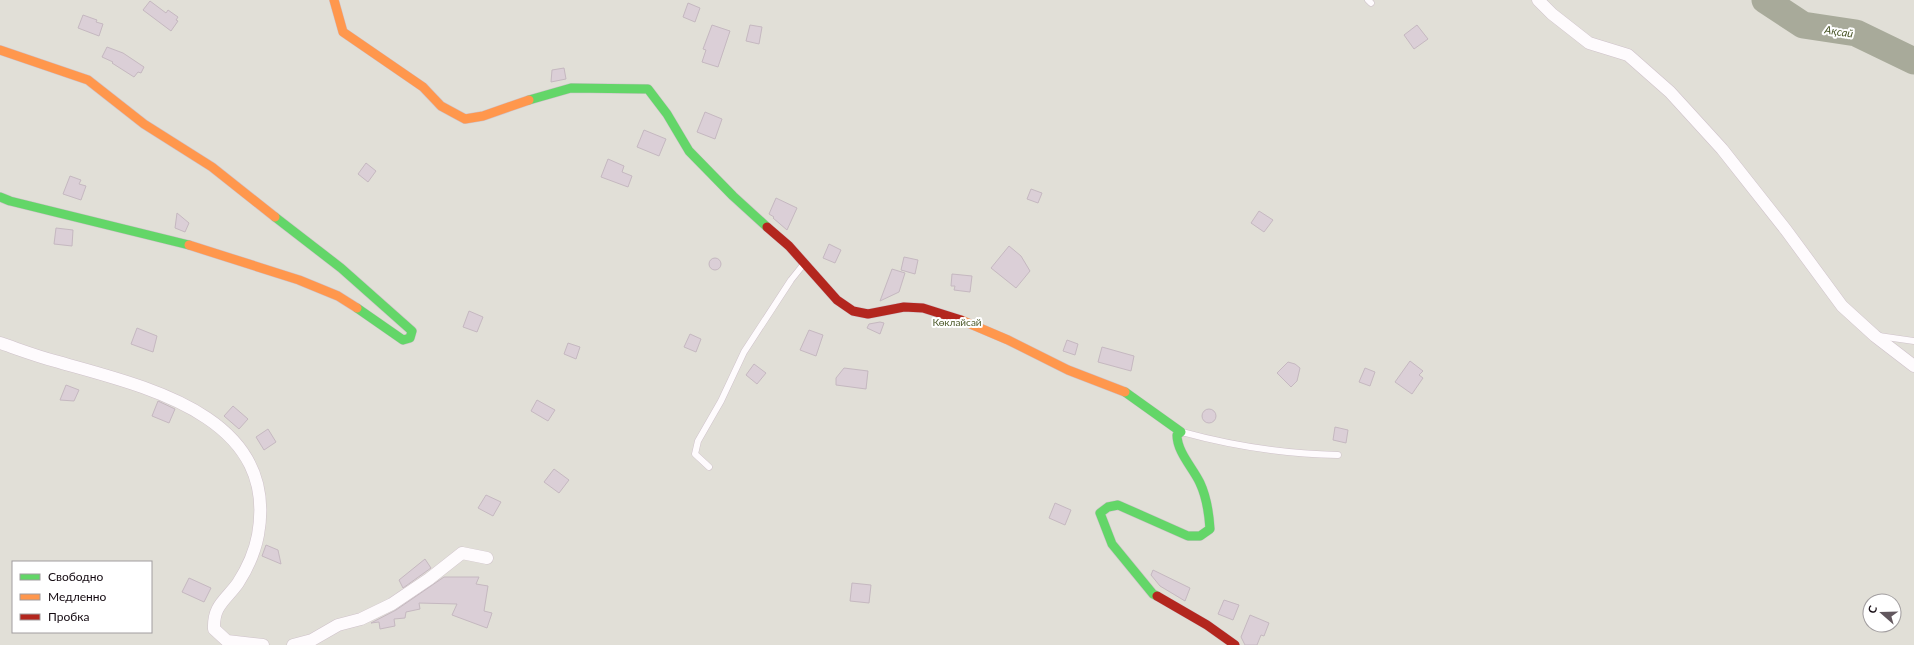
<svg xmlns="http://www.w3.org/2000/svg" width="1914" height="645" font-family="Lato,sans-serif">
<rect width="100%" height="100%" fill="#f5e7f0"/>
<path fill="#e1dfd7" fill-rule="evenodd" d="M0 0H1914V645H0ZM13 562H151V632H13ZM1870 601H1894V625H1870Z"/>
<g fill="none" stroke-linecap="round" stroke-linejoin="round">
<path stroke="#a8aa9a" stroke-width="27" d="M1765 0 1803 25 1856 33 1914 61"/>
</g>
<path fill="#dbcfd7" stroke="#c5b8c0" d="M150 1 166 13 168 10 178 17 176 20 178 21 171 31 143 10Z
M688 3 700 8 695 22 683 17Z
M83 15 97 20 96 22 103 24 99 36 78 28Z
M712 25 730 31 718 67 702 62 706 50 703 49Z
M750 25 762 27 759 44 746 41Z
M1417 25 1428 39 1414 49 1404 35Z
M107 47 123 53 144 67 141 73 138 72 134 77 112 63 113 62 102 57Z
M564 68 566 79 551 82 552 70Z
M705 112 722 119 715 139 697 132Z
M644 130 666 139 659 156 637 147Z
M608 159 624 166 622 172 632 176 628 187 601 177Z
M366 163 376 171 368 182 358 174Z
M70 176 81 180 79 184 86 186 81 200 63 194Z
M1031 189 1042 193 1038 203 1027 199Z
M776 198 797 208 787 230 773 218 774 217 769 214Z
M1259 211 1273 220 1264 232 1251 223Z
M177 213 189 223 185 232 175 228Z
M56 228 73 230 72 246 54 244Z
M829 244 841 250 835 263 823 258Z
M1009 246 1021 256 1030 271 1016 288 991 268Z
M904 257 918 260 915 274 901 270Z
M709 264a6 6 0 1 1 12 0a6 6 0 1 1-12 0Z
M892 269 905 273 899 292 880 301Z
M952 274 972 276 970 292 954 290 955 286H951Z
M469 311 483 317 477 332 463 327Z
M880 322 884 323 880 334 867 328 869 324Z
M137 328 157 336 153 352 131 344Z
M809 330 823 335 816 356 800 350Z
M690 334 701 339 696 352 684 347Z
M1067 340 1078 344 1075 355 1063 351Z
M568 343 580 347 576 359 564 354Z
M1102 347 1134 356 1131 371 1098 362Z
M1410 361 1423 371 1419 375 1423 378 1412 394 1395 382Z
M1288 362 1295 364 1300 368 1297 381 1291 387 1277 373Z
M754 364 766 373 757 384 746 375Z
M844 368 868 371 866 389 836 385V378Z
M1365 368 1375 372 1370 386 1359 382Z
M66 385 79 390 74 401 60 400Z
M537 400 555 410 548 421 531 411Z
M158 401 175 409 169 423 152 416Z
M233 406 248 419 239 429 224 416Z
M1202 416a7 7 0 1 1 14 0a7 7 0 1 1-14 0Z
M1335 427 1348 430 1346 443 1333 440Z
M268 429 276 442 264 450 256 437Z
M554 469 569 480 559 493 544 482Z
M486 495 501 502 493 516 478 508Z
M1055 503 1071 510 1065 525 1049 518Z
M266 545 278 550 281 564 262 556Z
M425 559 431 568 403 588 399 580Z
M1153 570 1190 588 1185 601 1160 586 1151 575Z
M444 577H479L476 584 488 586 484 611 492 613 487 628 452 615 457 604 419 603 420 609 406 612 405 618 394 619 395 626 380 629 379 622 371 623 396 610Z
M189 578 211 588 204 602 182 592Z
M852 583 871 585 869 603 850 601Z
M1224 600 1239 605 1233 620 1218 614Z
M1250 615 1269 623 1264 636 1261 635 1257 645H1245L1241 637Z"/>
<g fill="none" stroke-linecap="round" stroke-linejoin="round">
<g stroke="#cfc2ca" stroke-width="7">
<path id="lane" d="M1368 0 1371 3
M1879 336 1914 341
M1182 432C1233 446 1286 454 1338 455
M709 467 695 454 698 441 721 401 744 352 791 280 803 265"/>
</g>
<g stroke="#cfc2ca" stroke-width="13">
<path id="street" d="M1538 0 1552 14 1589 43 1628 55 1670 92 1722 149 1786 230 1842 306 1875 336 1914 366
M0 343C18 349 36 356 55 361 142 386 280 414 258 535 255 551 247 569 238 583 226 600 213 605 214 629L227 641 263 645
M293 645 312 640 338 625 361 619 392 604 429 579 462 553 487 558"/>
</g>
<g stroke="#cfc2ca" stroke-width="10">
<path id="fast" d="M529 100 571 88 648 89 667 114 689 151 733 196 767 227
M0 197 10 201 189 245
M275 217 341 268 412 331 410 338 403 340 357 308
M1125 392 1181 432 1177 435C1177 452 1193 468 1200 483 1207 498 1209 513 1210 529L1200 536H1188L1118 505 1108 507 1100 513 1112 544 1153 594 1157 596"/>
</g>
<g stroke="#cfc2ca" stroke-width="10">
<path id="slow" d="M334 0 343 32 423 87 441 106 465 119 483 116 529 100
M0 50 88 80 144 124 212 167 275 217
M189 245 299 280 338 296 357 308
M961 320 1008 340 1068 370 1125 392"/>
</g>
<g stroke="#cfc2ca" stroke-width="10">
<path id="jam" d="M767 227 789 246 837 300 853 311 868 314 904 307 923 308 961 320
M1157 596 1207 625 1235 645"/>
</g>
<use href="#lane" stroke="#fefbfd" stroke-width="6"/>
<use href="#street" stroke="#fefbfd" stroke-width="12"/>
<use href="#fast" stroke="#63d668" stroke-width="9"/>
<use href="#slow" stroke="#ff974d" stroke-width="9"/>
<use href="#jam" stroke="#b3261e" stroke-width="9"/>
</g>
<g text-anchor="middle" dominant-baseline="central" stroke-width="4" stroke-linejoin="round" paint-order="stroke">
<g font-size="10" fill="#4f5c2d" stroke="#fff">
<text x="957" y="322">Көклайсай</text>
</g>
<g font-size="11" font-style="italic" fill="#485527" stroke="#fff">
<text transform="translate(1839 31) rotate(9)">Ақсай</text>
</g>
</g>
<rect x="12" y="561" width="140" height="72" fill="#ffffff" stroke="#a19d9f"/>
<rect x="20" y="574" width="20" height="6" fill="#63d668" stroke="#a19d9f"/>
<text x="48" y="581" font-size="12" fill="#130910">Свободно</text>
<rect x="20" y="594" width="20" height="6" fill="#ff974d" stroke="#a19d9f"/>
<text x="48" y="601" font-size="12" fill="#130910">Медленно</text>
<rect x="20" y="614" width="20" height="6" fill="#b3261e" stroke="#a19d9f"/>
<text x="48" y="621" font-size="12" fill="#130910">Пробка</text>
<g transform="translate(1882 613) rotate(290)"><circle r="19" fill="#ffffff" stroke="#a19d9f"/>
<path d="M0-3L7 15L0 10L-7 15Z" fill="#62575e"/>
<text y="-6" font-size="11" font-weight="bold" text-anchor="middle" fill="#130910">С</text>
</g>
</svg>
